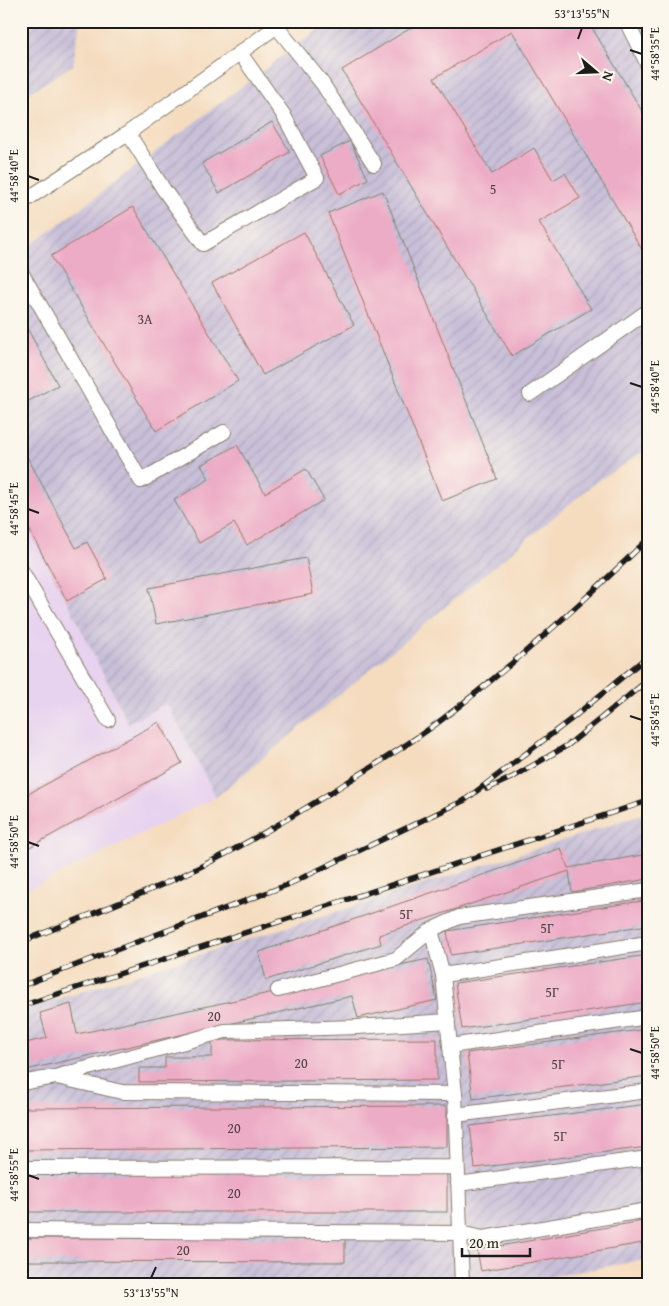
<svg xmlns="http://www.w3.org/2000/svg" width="669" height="1306" font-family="'Gentium Book Plus',serif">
<defs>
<pattern id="industrial-furrows" width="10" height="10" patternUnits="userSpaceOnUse" patternTransform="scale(1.25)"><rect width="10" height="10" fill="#c8bfd8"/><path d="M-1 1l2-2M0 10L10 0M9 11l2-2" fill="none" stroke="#aba4b9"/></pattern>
</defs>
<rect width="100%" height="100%" fill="#fbf7ec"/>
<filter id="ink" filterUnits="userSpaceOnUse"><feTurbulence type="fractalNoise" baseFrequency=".02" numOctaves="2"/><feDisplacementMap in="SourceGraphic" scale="10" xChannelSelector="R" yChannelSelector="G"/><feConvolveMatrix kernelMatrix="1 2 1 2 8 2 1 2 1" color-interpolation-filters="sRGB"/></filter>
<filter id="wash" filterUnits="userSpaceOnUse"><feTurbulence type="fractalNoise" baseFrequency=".0096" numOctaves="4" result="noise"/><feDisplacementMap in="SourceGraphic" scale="20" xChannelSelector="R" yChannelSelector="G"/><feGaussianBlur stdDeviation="1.12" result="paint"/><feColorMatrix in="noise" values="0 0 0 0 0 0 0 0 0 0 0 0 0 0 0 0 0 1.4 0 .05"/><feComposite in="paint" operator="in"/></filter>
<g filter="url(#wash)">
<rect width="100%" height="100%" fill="#f5dcbf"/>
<path fill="#e7d2ef" d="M21 514 67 601 128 723 167 702 216 797 21 893Z"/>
<path fill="url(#industrial-furrows)" d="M21 21H80L73 65 21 98Z
M329 21H648V449L596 482 216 797 167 703 128 723 67 601 21 514V253Z
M648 812V1259L504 1285 21 1284V1011L570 838Z"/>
<g id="blocks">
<path fill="#edacc6" d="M422 21H588L648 121V250L644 253 512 31 434 78 492 174 534 148 553 180 565 173 580 198 539 222 591 309 512 356 342 70Z
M636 21H648V40Z
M272 122 290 152 219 193 202 163Z
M350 141 368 179 339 194 320 156Z
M383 191 497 479 442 501 328 213Z
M133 207 238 381 156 431 51 256Z
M304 232 354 325 263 375 212 283Z
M21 317 58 385 25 403 21 397Z
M21 445 76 548 87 542 107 579 67 601 21 514Z
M237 445 265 493 306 469 324 500 247 545 234 523 199 543 174 500 209 479 201 465Z
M306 558 313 594 156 624 149 588Z
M159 722 182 763 21 852V798Z
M561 848 568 868 648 854V879L572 892 569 871 379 935 381 944 266 980 259 952Z
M648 900V925L451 955 447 931Z
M648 955V1002L462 1029 455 983Z
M428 959 437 1000 358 1018 352 996 21 1071V1044L47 1038 40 1013 71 1004 77 1034Z
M648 1029V1076L473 1099 467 1053Z
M437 1039V1080L139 1082V1068H165V1057H212V1040Z
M648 1104V1147L475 1168 470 1126Z
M447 1106V1147L21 1150V1108Z
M648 1167V1192L645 1193 641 1168Z
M21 1174H447V1212H21Z
M648 1220V1242L481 1271 477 1250Z
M21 1238 345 1239V1262L21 1261Z"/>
</g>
</g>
<g filter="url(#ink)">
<use href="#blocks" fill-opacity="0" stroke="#887c6e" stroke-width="1"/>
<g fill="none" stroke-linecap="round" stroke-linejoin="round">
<g stroke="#887c6e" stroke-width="16">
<path id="service" d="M626 21 648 65
M277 27 322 83 374 164
M128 133 164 190 203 244 317 178 283 114 240 53
M21 203 128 133 284 21
M21 272 141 481 224 432
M530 394 648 311
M21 570 108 720
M431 930 443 975 450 1046 455 1094 462 1285
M443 975 648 943
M278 990 396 959 431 930 459 917 648 890
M450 1046 648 1017
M57 1077 122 1092 455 1094
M21 1083 55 1077 225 1031 357 1027 448 1021
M455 1115 648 1091
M21 1168 457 1167
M458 1184 648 1158
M21 1230 460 1233 483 1238 648 1210"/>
</g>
<use href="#service" stroke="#fff" stroke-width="14"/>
<g stroke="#1c1c1c" stroke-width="5.5">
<path id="rail" d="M487 789 513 777 568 745 648 680
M21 942C83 917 146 894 206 864 254 840 300 812 346 783 378 763 411 743 440 721 514 665 582 603 648 539
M21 986 287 885 465 800 570 720 648 656
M21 1006 648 801"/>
</g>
<use href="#rail" stroke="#fbf7ec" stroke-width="4" stroke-dasharray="11" stroke-linecap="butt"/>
</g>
</g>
<path fill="none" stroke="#1c1c1c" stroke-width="2" d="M578 39 582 28M630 50 642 54M28 176 39 180M630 383 642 387M28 509 39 513M630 716 642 720M28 842 39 846M630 1049 642 1053M28 1175 39 1179M151 1278 156 1267"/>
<g text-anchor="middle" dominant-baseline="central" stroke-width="4" stroke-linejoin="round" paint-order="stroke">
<g font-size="14" fill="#504046">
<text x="493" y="189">5</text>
<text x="145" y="319">3А</text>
<text x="406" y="914">5Г</text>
<text x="547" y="928">5Г</text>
<text x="552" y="992">5Г</text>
<text x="214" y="1016">20</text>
<text x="301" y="1063">20</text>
<text x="558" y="1064">5Г</text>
<text x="234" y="1128">20</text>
<text x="560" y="1136">5Г</text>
<text x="234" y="1193">20</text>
<text x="183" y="1250">20</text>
</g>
</g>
<rect width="669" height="1306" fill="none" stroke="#fbf7ec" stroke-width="55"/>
<g transform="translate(596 72) rotate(109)" stroke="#fbf7ec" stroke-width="4" paint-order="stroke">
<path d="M0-4L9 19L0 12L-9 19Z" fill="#1c1c1c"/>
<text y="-8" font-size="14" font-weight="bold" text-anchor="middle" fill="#1c1c1c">N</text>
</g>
<path d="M462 1248v8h68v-8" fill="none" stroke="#1c1c1c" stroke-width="2.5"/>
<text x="469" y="1248" font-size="15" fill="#1c1c1c" stroke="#fbf7ec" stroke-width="4" paint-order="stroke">20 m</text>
<rect x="28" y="28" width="614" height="1250" fill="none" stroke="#1c1c1c" stroke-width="2"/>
<g font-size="12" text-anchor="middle" fill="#1c1c1c">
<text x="582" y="18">53°13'55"N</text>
<text transform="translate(655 54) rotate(-90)" y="4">44°58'35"E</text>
<text transform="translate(14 176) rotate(-90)" y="4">44°58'40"E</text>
<text transform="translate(655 387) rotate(-90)" y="4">44°58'40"E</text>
<text transform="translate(14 509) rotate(-90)" y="4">44°58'45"E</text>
<text transform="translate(655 720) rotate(-90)" y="4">44°58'45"E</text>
<text transform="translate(14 842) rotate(-90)" y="4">44°58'50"E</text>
<text transform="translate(655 1053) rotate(-90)" y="4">44°58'50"E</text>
<text transform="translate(14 1175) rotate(-90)" y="4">44°58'55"E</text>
<text x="151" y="1297">53°13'55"N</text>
</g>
</svg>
